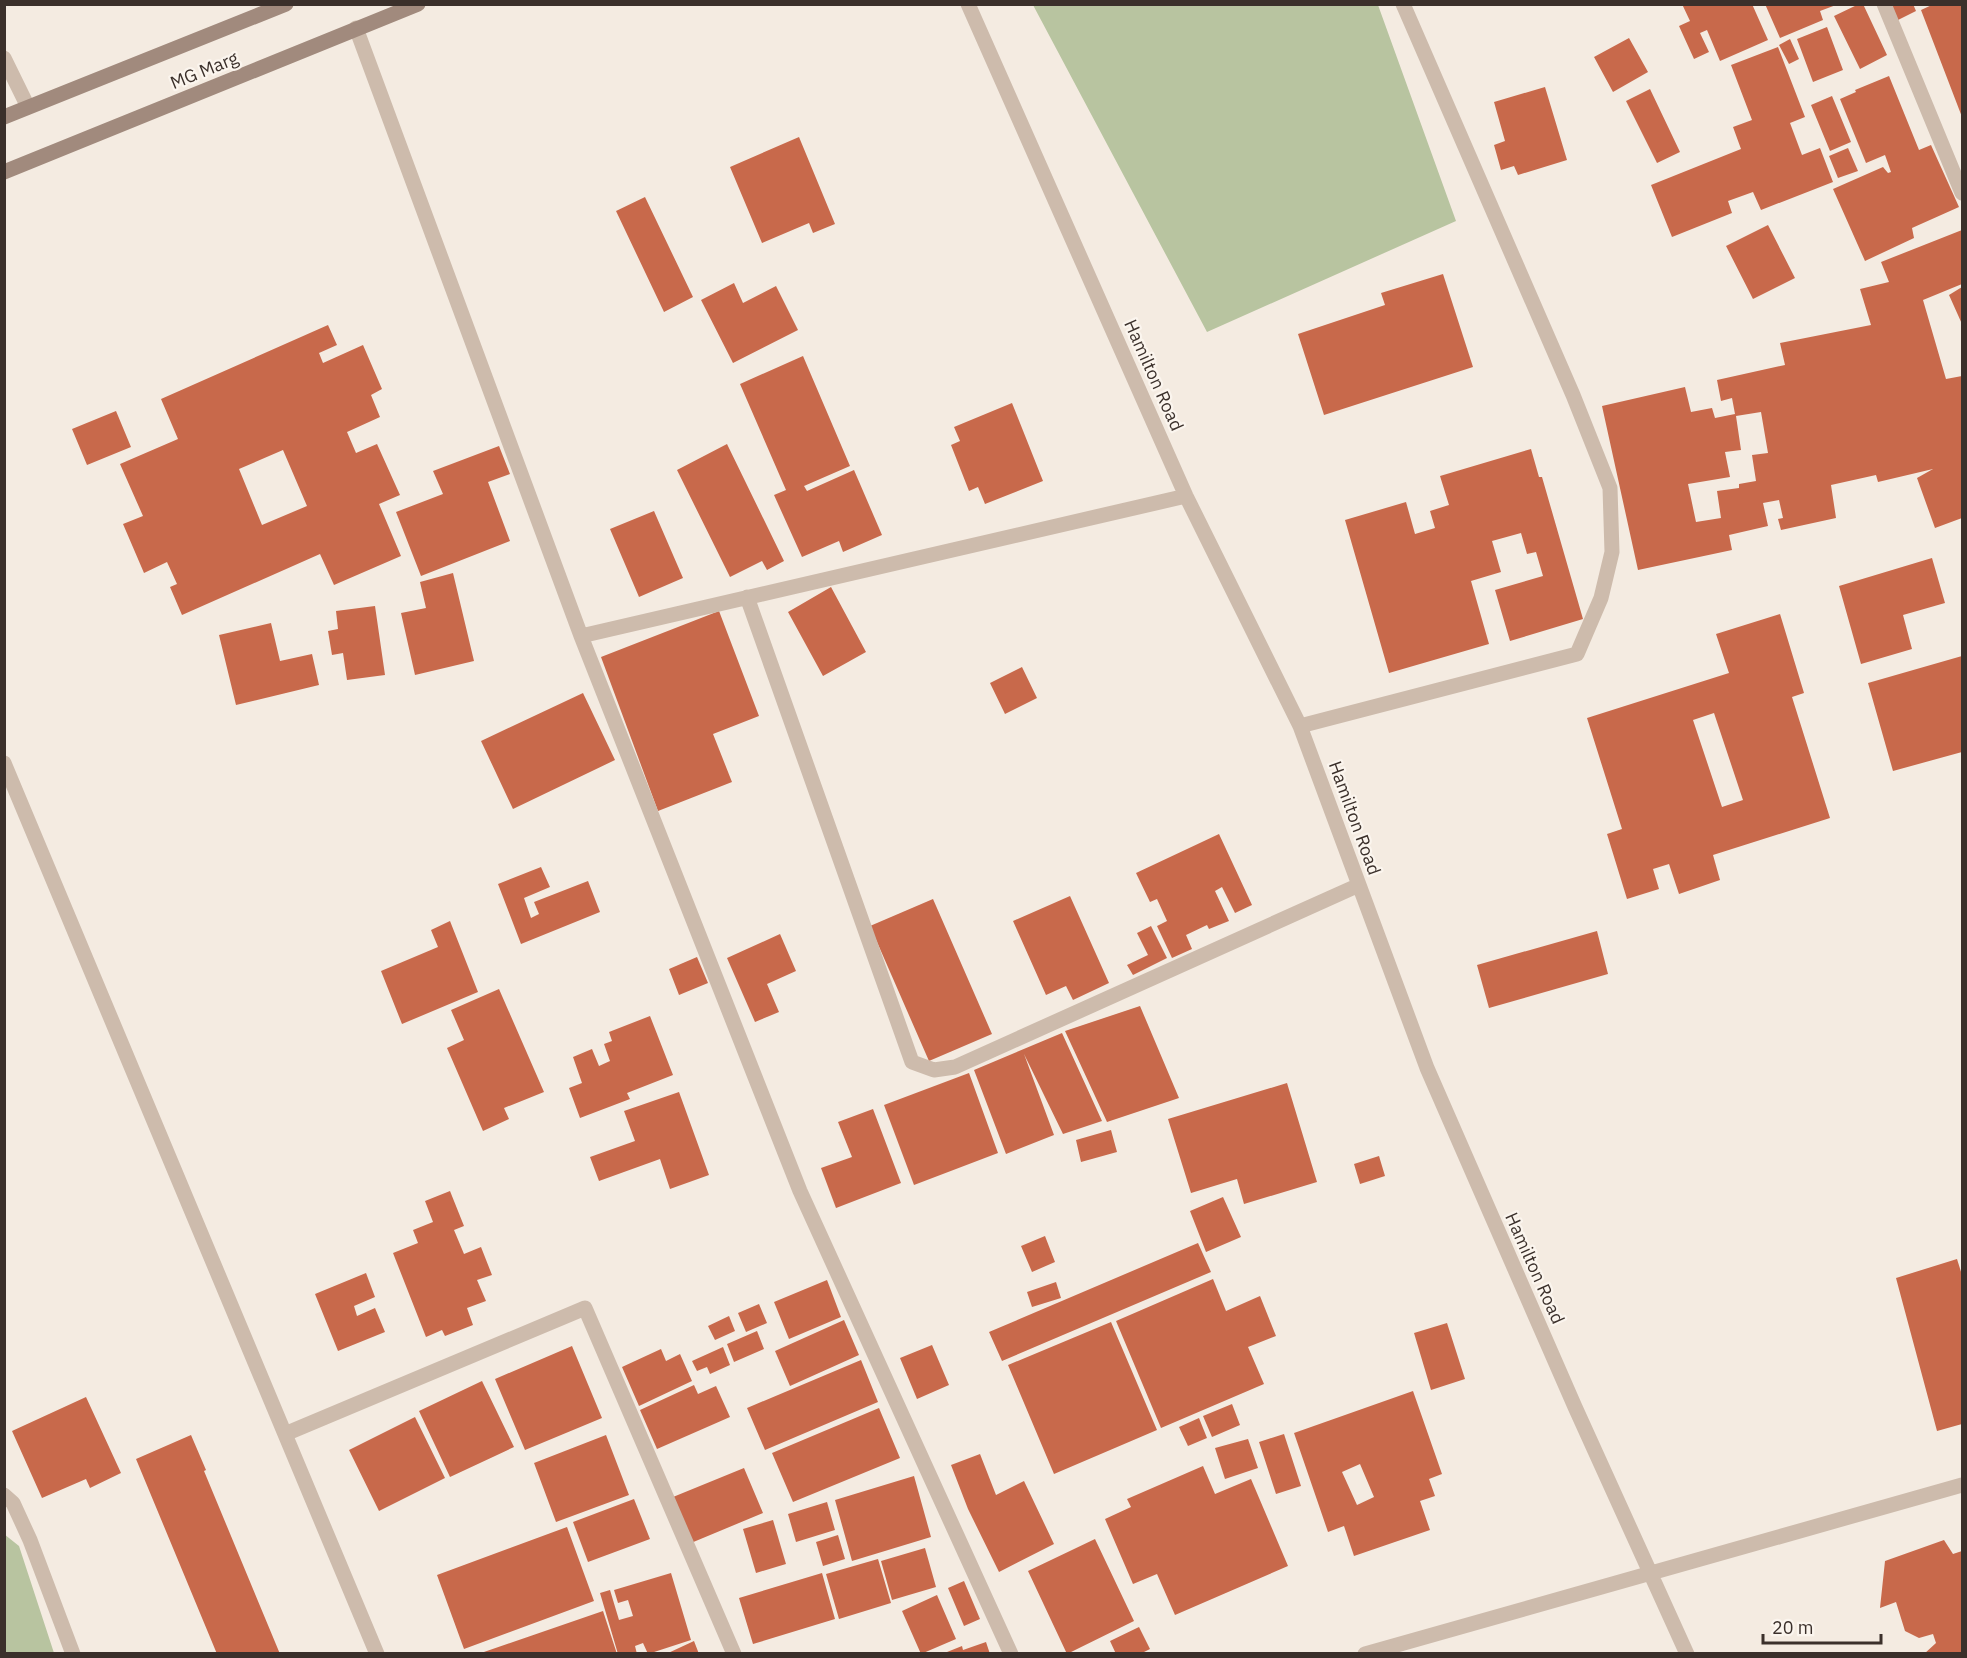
<svg xmlns="http://www.w3.org/2000/svg" width="1967" height="1658" font-family="'IBM Plex Sans',sans-serif">
<rect width="100%" height="100%" fill="#f4ebe1"/>
<path fill="#b8c4a0" d="M1033 5H1378L1456 221 1207 332Z
M4 1534 19 1546 54 1653H5Z"/>
<path fill="#c8694b" fill-rule="evenodd" d="M1682 4H1752L1768 40 1720 61 1707 30 1700 33 1709 52 1694 59 1679 26 1690 21Z
M1765 4H1836V5L1820 11 1823 20 1780 38Z
M1859 4H1863L1887 55 1860 69 1834 16Z
M1891 4H1913L1916 11 1898 20Z
M1934 4H1962V117L1921 10Z
M1827 27 1843 70 1813 82 1797 39Z
M1629 38 1648 72 1613 92 1594 57Z
M1790 39 1799 59 1789 64 1779 45Z
M1778 47 1805 117 1790 123 1802 155 1820 148 1833 182 1761 210 1753 192 1728 201 1732 213 1672 237 1651 185 1741 149 1733 127 1752 120 1731 65Z
M1889 76 1919 150 1931 145 1959 207 1912 228 1914 238 1865 261 1833 189 1883 167 1888 173 1891 172 1885 155 1866 163 1840 99 1856 92 1855 90Z
M1545 87 1567 160 1518 175 1514 166 1501 170 1494 145 1505 141 1494 102Z
M1650 89 1680 152 1657 163 1626 101Z
M1832 96 1851 142 1830 151 1811 105Z
M799 137 835 224 813 233 809 223 762 243 730 167Z
M1848 148 1858 171 1838 178 1829 156Z
M645 197 693 297 664 312 616 211Z
M1768 225 1795 278 1753 299 1726 246Z
M1962 230V284L1923 300 1946 379 1962 376V518L1935 528 1917 478 1933 469 1878 482 1876 475 1831 485 1836 518 1781 530 1778 519 1783 518 1779 500 1763 503 1768 526 1729 535 1732 550 1638 570 1602 406 1685 387 1691 412 1712 408 1715 418 1735 414 1732 398 1721 401 1717 380 1785 365 1780 343 1871 325 1860 289 1889 282 1881 262ZM1761 412 1768 453 1752 455 1756 481 1739 484V488L1717 491 1721 518 1696 522 1688 484 1730 477 1725 452 1741 450 1736 416Z
M1443 274 1473 367 1324 415 1298 334 1385 305 1381 293Z
M734 283 743 303 776 286 798 330 733 363 701 300Z
M1962 287V324L1949 295Z
M328 325 337 345 319 353 323 363 363 345 382 389 371 395 380 417 347 432 356 453 377 444 400 495 379 504 401 556 334 585 320 554 182 615 170 587 177 584 167 562 144 573 123 524 143 516 120 464 178 439 161 399ZM283 450 307 506 262 525 239 469Z
M803 356 850 466 804 486 807 491 854 470 882 535 843 552 839 541 802 557 774 495 786 490 740 384Z
M1012 403 1043 481 985 504 978 487 969 491 951 445 960 441 954 427Z
M116 411 131 447 87 465 72 429Z
M727 444 784 561 767 570 762 561 730 577 677 470Z
M499 446 510 474 488 482 510 541 421 576 396 512 443 494 433 471Z
M1531 449 1539 477H1542L1583 619 1510 641 1495 590 1543 576 1536 552 1527 554 1521 533 1492 541 1501 572 1471 581 1489 644 1389 673 1345 520 1406 502 1415 534 1435 528 1430 511 1449 505 1440 476Z
M654 511 683 578 639 597 610 529Z
M1932 558 1945 603 1903 615 1912 649 1861 664 1839 586Z
M453 573 474 661 415 675 401 613 426 608 420 582Z
M831 587 866 652 823 676 788 612Z
M375 606 385 675 347 680 343 653 332 655 328 631 338 629 336 611Z
M719 611 759 716 713 734 732 782 658 811 601 657Z
M1780 614 1804 693 1792 697 1830 818 1713 855 1720 880 1679 894 1669 864 1653 869 1659 889 1627 899 1607 834 1622 829 1587 718 1729 673 1716 634ZM1714 713 1743 800 1722 807 1693 720Z
M271 623 280 661 312 654 319 685 236 705 219 635Z
M1962 656V752L1893 771 1868 683Z
M1022 667 1037 698 1005 714 990 683Z
M583 693 615 760 513 809 481 741Z
M1219 834 1252 905 1235 913 1222 887 1215 891 1229 921 1209 929 1207 925 1186 935 1192 949 1172 958 1157 926 1167 921 1157 899 1150 902 1136 873Z
M541 867 550 887 524 898 531 918 539 914 534 902 588 881 600 912 521 944 498 884Z
M1070 896 1109 983 1073 1000 1066 986 1046 995 1013 921Z
M933 899 992 1034 929 1061 870 926Z
M450 921 478 992 402 1024 381 971 438 947 431 930Z
M1151 926 1167 958 1133 975 1127 965 1148 955 1137 933Z
M1597 931 1608 974 1489 1008 1477 965Z
M780 934 796 971 767 984 779 1012 755 1022 727 958Z
M697 957 708 983 679 995 669 969Z
M499 989 544 1092 504 1108 509 1119 483 1131 447 1048 464 1040 451 1010Z
M1140 1006 1179 1098 1107 1122 1065 1031Z
M650 1016 673 1075 627 1093 630 1099 580 1118 569 1088 582 1083 573 1057 592 1049 599 1066 610 1061 604 1044 612 1041 609 1032Z
M1062 1033 1102 1121 1063 1134 1024 1054 1054 1135 1006 1154 974 1070Z
M969 1073 998 1153 914 1185 884 1105Z
M1287 1083 1317 1182 1244 1204 1237 1179 1191 1193 1168 1119Z
M679 1092 709 1175 670 1189 660 1159 599 1181 590 1157 635 1141 624 1111Z
M873 1109 901 1183 836 1208 821 1168 852 1157 838 1122Z
M1111 1130 1117 1152 1081 1162 1076 1140Z
M1379 1156 1385 1176 1360 1184 1354 1164Z
M450 1191 464 1226 454 1230 464 1254 481 1247 492 1275 477 1280 486 1301 467 1308 473 1325 445 1336 442 1330 426 1337 393 1253 418 1243 413 1230 433 1222 425 1201Z
M1223 1197 1241 1237 1206 1252 1190 1211Z
M1045 1236 1055 1262 1032 1272 1021 1246Z
M1198 1243 1211 1272 1002 1361 989 1332Z
M1957 1259 1962 1275V1424L1937 1431 1896 1278Z
M366 1273 375 1297 354 1306 357 1316 375 1308 385 1332 338 1351 315 1294Z
M1213 1279 1226 1311 1260 1296 1276 1336 1248 1347 1264 1384 1161 1428 1116 1321Z
M827 1280 841 1317 789 1339 774 1302Z
M1056 1282 1061 1298 1032 1307 1027 1292Z
M759 1304 767 1323 746 1332 738 1313Z
M729 1316 735 1331 715 1340 708 1326Z
M844 1320 859 1355 790 1386 775 1351Z
M1111 1322 1157 1430 1054 1474 1008 1365Z
M1447 1323 1465 1379 1431 1390 1414 1333Z
M757 1331 764 1349 734 1362 727 1344Z
M932 1345 949 1385 917 1399 900 1358Z
M572 1346 602 1418 525 1450 495 1379Z
M723 1347 730 1365 710 1374 707 1367 697 1371 692 1361Z
M661 1349 666 1361 680 1354 692 1381 639 1406 622 1367Z
M861 1360 878 1402 765 1450 747 1408Z
M482 1381 514 1447 450 1477 419 1411Z
M694 1385 698 1394 716 1386 730 1417 657 1449 640 1410Z
M1413 1391 1442 1474 1429 1479 1435 1496 1420 1501 1430 1530 1354 1556 1344 1526 1328 1532 1294 1433ZM1360 1464 1374 1497 1357 1505 1342 1472Z
M86 1397 121 1473 90 1488 86 1479 42 1498 12 1431Z
M1232 1404 1240 1425 1212 1437 1203 1416Z
M879 1408 900 1458 793 1502 772 1453Z
M415 1417 445 1478 379 1511 349 1450Z
M1199 1418 1207 1438 1188 1446 1179 1427Z
M1284 1434 1301 1486 1276 1494 1259 1442Z
M191 1435 206 1470 204 1471 280 1654H217L136 1459Z
M606 1435 629 1495 556 1522 534 1463Z
M1248 1439 1258 1468 1225 1479 1215 1448Z
M980 1454 996 1495 1024 1481 1054 1544 999 1572 968 1509 951 1465Z
M1203 1466 1215 1494 1251 1479 1288 1566 1175 1615 1157 1574 1133 1584 1105 1519 1131 1507 1127 1499Z
M744 1468 763 1513 691 1543 673 1497Z
M914 1476 931 1537 852 1561 835 1500Z
M634 1499 650 1539 588 1562 573 1522Z
M827 1502 835 1530 796 1542 788 1514Z
M773 1520 786 1564 756 1573 743 1529Z
M567 1527 594 1601 464 1649 437 1575Z
M838 1535 845 1559 823 1566 816 1542Z
M1095 1539 1134 1621 1067 1654 1028 1571Z
M1944 1540 1953 1554 1962 1551V1654H1924L1936 1643 1933 1634 1919 1638 1905 1631 1896 1602 1880 1608 1885 1561Z
M925 1548 936 1587 892 1600 881 1561Z
M878 1559 891 1603 839 1619 826 1574Z
M671 1573 691 1640 648 1654 643 1643 635 1646 637 1654H618L600 1593 610 1590 619 1620 633 1616 628 1600 618 1603 614 1590Z
M822 1573 835 1619 753 1644 739 1598Z
M964 1581 980 1619 964 1626 948 1588Z
M937 1595 956 1639 921 1654 902 1611Z
M603 1611 617 1654H481V1653Z
M1139 1627 1150 1649 1140 1654H1116L1110 1641Z
M694 1641 699 1654H666Z
M986 1642 990 1654H942L962 1646 963 1650Z"/>
<g fill="none" stroke-linecap="round" stroke-linejoin="round">
<path stroke="#cdbbac" stroke-width="15" d="M4 1495 13 1503 30 1540 73 1654"/>
<path stroke="#cdbbac" stroke-width="15" d="M968 4 1186 496 1300 726 1427 1068 1575 1407 1687 1654
M1884 4 1962 193
M356 28 581 636 800 1191 1011 1654
M4 58 28 107
M747 597 912 1062 934 1070 955 1067 1359 885
M581 636 1186 496
M1300 726 1577 654 1601 598 1612 552 1610 488 1573 395 1403 4
M4 763 377 1654
M285 1434 585 1308 734 1654
M1365 1654 1962 1485"/>
<path stroke="#a18a7d" stroke-width="15" d="M4 117 286 4
M4 172 418 4"/>
</g>
<g text-anchor="middle" dominant-baseline="central" stroke-width="4.5" stroke-linejoin="round" paint-order="stroke">
<g font-size="18" fill="#3b302b" stroke="#fbf5ee">
<text transform="translate(204 70) rotate(-22)">MG Marg</text>
<text transform="translate(1154 375) rotate(66)">Hamilton Road</text>
<text transform="translate(1355 818) rotate(70)">Hamilton Road</text>
<text transform="translate(1535 1268) rotate(66)">Hamilton Road</text>
</g>
</g>
<rect width="1967" height="1658" fill="none" stroke="#3b302b" stroke-width="12"/>
<path d="M1763 1634v9h118v-9" fill="none" stroke="#3b302b" stroke-width="3"/>
<text x="1772" y="1634" font-size="18" fill="#3b302b" stroke="#fbf5ee" stroke-width="4.5" paint-order="stroke">20 m</text>
</svg>
